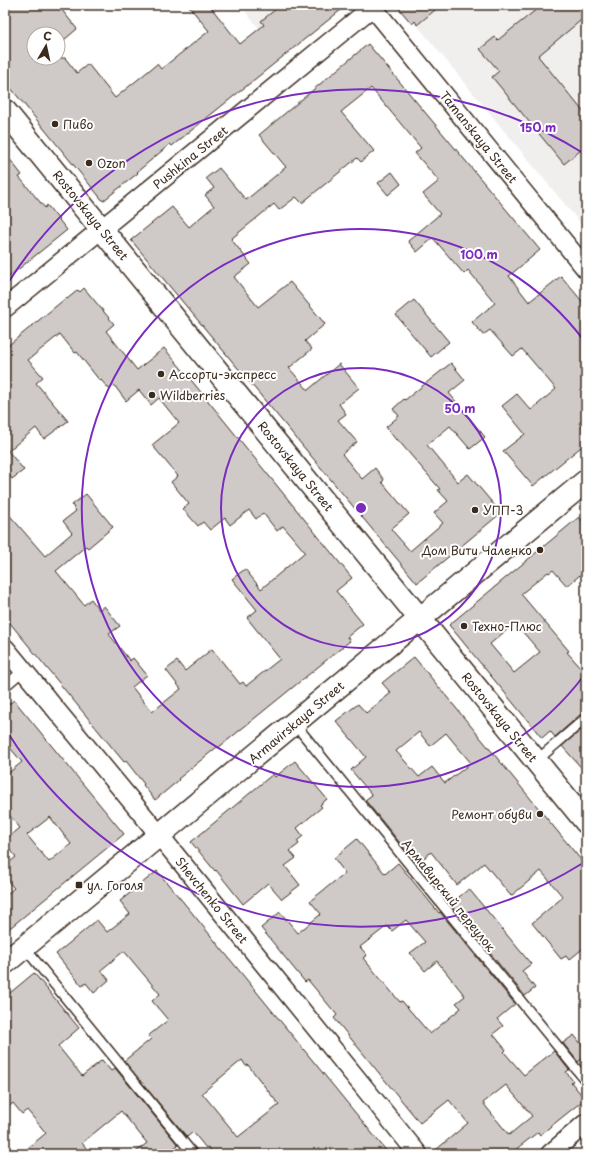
<svg xmlns="http://www.w3.org/2000/svg" width="591" height="1159" font-family="'Playpen Sans',sans-serif">
<rect width="100%" height="100%" fill="#fff"/>
<filter id="ink" filterUnits="userSpaceOnUse"><feTurbulence type="fractalNoise" baseFrequency=".025" numOctaves="2"/><feDisplacementMap in="SourceGraphic" scale="8" xChannelSelector="R" yChannelSelector="G"/><feConvolveMatrix kernelMatrix="1 2 1 2 8 2 1 2 1" color-interpolation-filters="sRGB"/></filter>
<g filter="url(#ink)">
<path fill="#f1efee" d="M240 5H335L340 11 282 57Z
M441 5H586V230L417 25Z"/>
<path fill="#cfcac7" stroke="#3b2a1e" fill-rule="evenodd" d="M5 5H58L77 29 58 45V34H34V58H65L77 73 88 64 115 98 157 64 161 69 209 31 188 5H209L240 44 264 25 261 21 281 5H347L172 146 170 144 137 172 138 173 103 201 5 81Z
M396 5H441L417 25 415 21 412 24Z
M542 5H586V16L538 56 586 115V146L564 164 492 77 499 71 480 49 495 37 498 40Z
M368 44 540 250 509 276 529 302 561 276 586 306V417L579 423 586 432V443L533 486 503 451 525 434 502 406 517 394 531 410 556 389 522 349 513 356 490 330 483 335 472 322 495 303 468 270 464 274 433 238 417 252 408 241 440 214 423 194 439 181 415 153 421 148 371 88 341 112 374 151 361 162 357 158 302 203 296 197 279 210 274 204 231 239 251 264 234 277 258 307 290 282 325 324 305 341 312 349 289 368 308 390 339 364 359 388 339 404 346 414 338 420 357 442 342 454 362 479 375 468 384 480 382 482 409 514 391 529 410 551 443 523 434 513 448 501 438 490 440 489 397 439 396 440 386 427 399 416 393 409 404 399 405 400 451 363 465 380 449 393 485 437 470 449 450 426 427 445 458 482 468 474 501 513 417 583 131 240 172 207 189 227 214 206 205 195 214 188 206 178 219 168 246 200 286 167 259 135Z
M5 153 22 175 19 177 45 208 47 205 67 230 5 280Z
M392 172 401 184 388 195 378 183Z
M84 288 114 324 106 331 137 370 164 348 187 375 352 578 336 591 363 624 347 637 350 641 218 748 217 747 178 779 179 780 155 800 143 785 144 784 126 761 124 762 5 617V510L45 556 72 533 63 521 76 511 72 505 86 494 113 527 88 548 86 546 56 571 84 605 91 599 99 610 104 606 120 626 109 634 130 661 133 658 147 675 132 687 152 712 181 689 166 670 177 661 185 671 212 649 240 684 243 682 246 686 280 659 247 618 257 610 232 579 245 569 261 589 305 552 283 526 277 531 263 513 256 519 249 510 230 525 225 518 210 530 203 522 198 526 183 509 189 504 171 482 178 476 152 445 179 423 159 398 151 405 139 390 126 401 114 385 109 389 101 380 100 381 77 352 75 353 60 334 28 360 43 377 36 383 68 421 44 439 36 428 8 451 24 470 12 479 5 470V348L66 298 67 299 78 290 80 292Z
M414 300 449 342 431 357 396 315Z
M579 517 586 525V570L567 586 553 570 549 573 548 572 521 594 569 651 567 652 586 674V712L582 713 555 737 550 731 542 738 449 625ZM515 623 540 652 514 673 490 644Z
M414 657 586 866V946L569 960 566 956 561 959 532 923 563 897 541 871 511 896 484 863 457 885 431 852 417 864 365 800 372 795 351 770 366 757 336 721 358 704 366 713 391 693 382 683ZM419 732 430 746 446 733 471 763 445 783 432 767 419 777 396 751Z
M14 700 124 834 5 932V896L14 888 5 878V866L16 857 5 843V840L20 828 5 810V776L22 762 5 742V707ZM50 817 71 844 49 862 27 835Z
M586 726V773L562 746Z
M295 761 327 799 320 805 322 807 297 828 303 836 297 841 299 844 290 851 296 858 285 866 300 885 282 899 268 883 243 904 216 870 215 871 191 842 273 774 275 777Z
M357 839 385 874 398 863 439 913 440 912 515 1004 497 1019 503 1026 493 1034 506 1050 504 1052 524 1075 554 1051 569 1070 566 1072 573 1081 571 1082 585 1099 540 1135 538 1132 510 1154H431L468 1123 449 1100 420 1123 334 1018 337 1015 308 980 305 982 261 928 280 912 298 933 321 914 310 901 345 873 334 858ZM406 920 425 942 410 953 425 971 437 961 465 996 456 1003 461 1008 430 1034 402 1001 400 1002 363 958 367 955 360 947 387 926 392 931ZM506 1085 532 1116 509 1135 483 1103Z
M157 871 184 903 389 1154H214L208 1147 206 1148 193 1132 187 1137 124 1061 151 1039 148 1036 168 1020 152 1001 160 994 124 951 101 970 109 980 94 993 86 983 82 986 56 954 97 920 107 932 130 914 120 901ZM242 1060 246 1066 248 1065 279 1105 238 1137 202 1093Z
M469 889 531 964 522 971 535 988 525 996 450 904Z
M34 973 79 1028 58 1046 82 1076 102 1060 111 1071 115 1068 178 1145 166 1154H133L147 1143 121 1111 82 1143 91 1154H21L46 1133 27 1110 22 1114 13 1103 5 1110V997Z
M574 1035 586 1050V1056L578 1062 563 1043Z"/>
<g fill="none" stroke-linecap="round" stroke-linejoin="round">
<g stroke="#3b2a1e" stroke-width="12">
<path id="lane" d="M5 686 24 670
M294 723 586 1081
M536 761 586 718
M24 947 193 1154"/>
</g>
<g stroke="#3b2a1e" stroke-width="21">
<path id="street" d="M371 5 586 269
M5 308 375 5
M5 648 147 820 418 1154
M550 1154 586 1123"/>
</g>
<g stroke="#3b2a1e" stroke-width="25">
<path id="secondary" d="M5 111 586 822
M5 963 586 481"/>
</g>
<use href="#lane" stroke="#fff" stroke-width="9"/>
<use href="#street" stroke="#fff" stroke-width="18"/>
<use href="#secondary" stroke="#fff" stroke-width="22"/>
</g>
</g>
<g fill="none" stroke="#7b2cbf" stroke-width="2">
<circle cx="361" cy="508" r="140"/>
<path d="M585 674A279 279 0 1 1 585 342"/>
<path d="M583 863A419 419 0 0 1 6 730M6 286A419 419 0 0 1 583 153"/>
</g>
<g fill="#3b2a1e" stroke="#fff" stroke-width="1.5">
<circle cx="55" cy="124" r="4"/>
<circle cx="89" cy="163" r="4"/>
<circle cx="161" cy="374" r="4"/>
<circle cx="152" cy="395" r="4"/>
<circle cx="475" cy="510" r="4"/>
<circle cx="540" cy="550" r="4"/>
<circle cx="464" cy="626" r="4"/>
<circle cx="540" cy="814" r="4"/>
<rect x="75" y="881" width="8" height="8" rx="2"/>
</g>
<g text-anchor="middle" dominant-baseline="central" stroke-width="4" stroke-linejoin="round" paint-order="stroke">
<g font-size="12" fill="#3b2a1e" stroke="#fff" text-anchor="start">
<text x="63" y="124">Пиво</text>
<text x="97" y="163">Ozon</text>
<text x="169" y="374">Ассорти-экспресс</text>
<text x="160" y="395">Wildberries</text>
<text x="483" y="510">УПП-3</text>
<text x="532" y="550" text-anchor="end">Дом Вити Чаленко</text>
<text x="472" y="626">Техно-Плюс</text>
<text x="532" y="814" text-anchor="end">Ремонт обуви</text>
<text x="87" y="885">ул. Гоголя</text>
</g>
<g font-size="12" fill="#3b2a1e" stroke="#fff">
<text transform="translate(479 137) rotate(51)">Tamanskaya Street</text>
<text transform="translate(190 157) rotate(-39)">Pushkina Street</text>
<text transform="translate(91 215) rotate(51)">Rostovskaya Street</text>
<text transform="translate(296 466) rotate(51)">Rostovskaya Street</text>
<text transform="translate(500 717) rotate(51)">Rostovskaya Street</text>
<text transform="translate(296 722) rotate(-40)">Armavirskaya Street</text>
<text transform="translate(449 895) rotate(51)">Армавирский переулок</text>
<text transform="translate(212 900) rotate(51)">Shevchenko Street</text>
</g>
</g>
<circle cx="361" cy="508" r="6" fill="#7b2cbf" stroke="#fff" stroke-width="2"/>
<g font-size="12" text-anchor="middle" font-weight="bold" fill="#7b2cbf" stroke="#fff" stroke-width="4" stroke-linejoin="round" paint-order="stroke">
<text x="538" y="132">150 m</text>
<text x="479" y="259">100 m</text>
<text x="460" y="413">50 m</text>
</g>
<rect width="591" height="1159" fill="none" stroke="#fff" stroke-width="20"/>
<rect x="10" y="10" width="571" height="1139" fill="none" stroke="#3b2a1e" stroke-width="1.5" filter="url(#ink)"/>
<g transform="translate(46 46) rotate(9)"><circle r="19" fill="#ffffff" stroke="#b1aaa5"/>
<path d="M0-3L7 15L0 10L-7 15Z" fill="#3b2a1e"/>
<text y="-6" font-size="11" font-weight="bold" text-anchor="middle" fill="#3b2a1e">С</text>
</g>
</svg>
